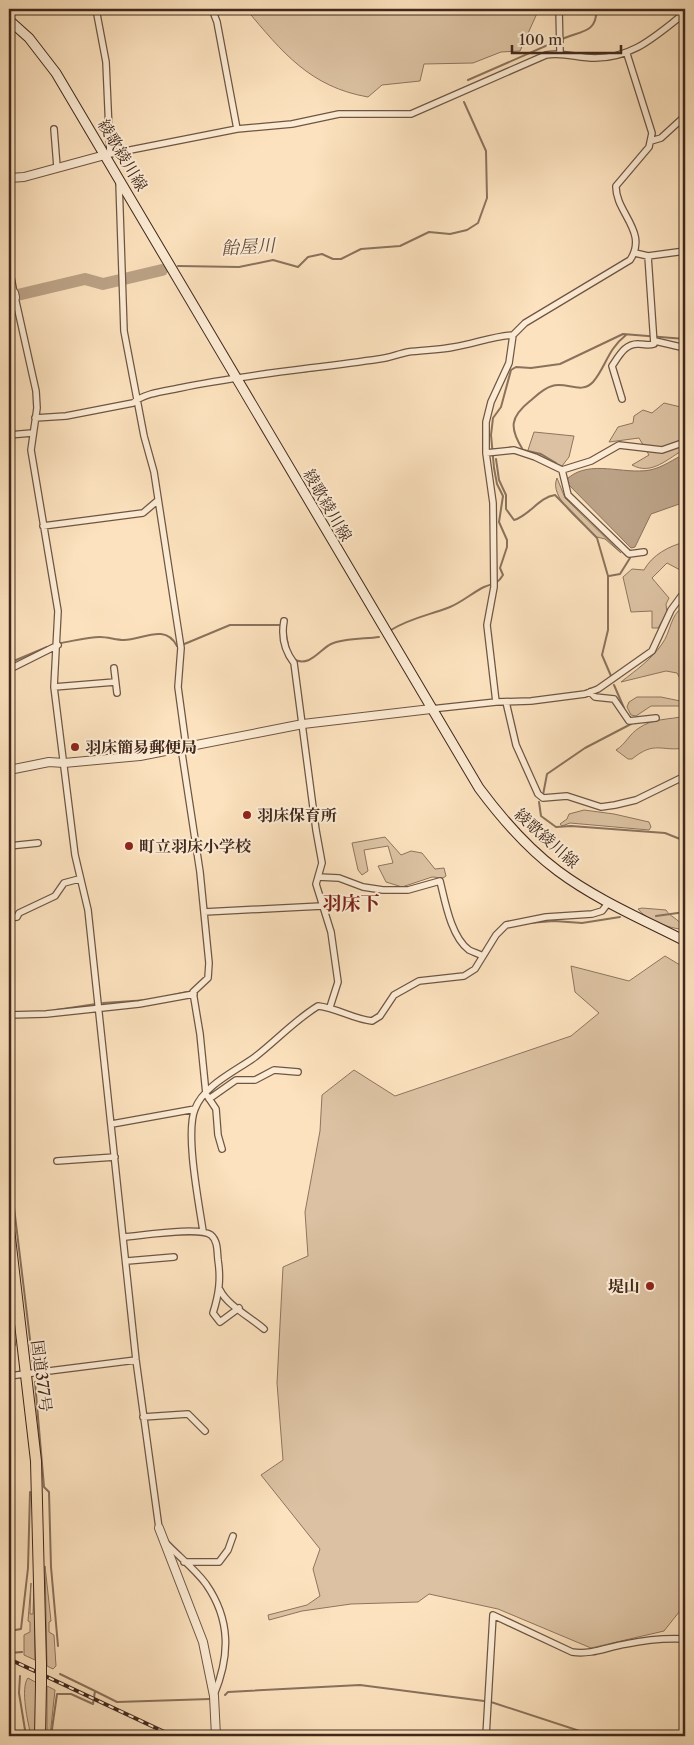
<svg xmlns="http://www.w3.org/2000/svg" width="694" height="1745" font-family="'Libre Caslon Text','Noto Serif JP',serif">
<rect width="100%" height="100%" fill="#fce2be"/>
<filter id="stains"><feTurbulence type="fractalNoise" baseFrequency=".004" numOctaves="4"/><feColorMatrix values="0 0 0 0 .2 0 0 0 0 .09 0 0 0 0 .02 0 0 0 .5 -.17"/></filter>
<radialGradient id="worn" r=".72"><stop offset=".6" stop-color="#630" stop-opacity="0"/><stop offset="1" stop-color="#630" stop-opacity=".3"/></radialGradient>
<path fill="#dcc2a2" stroke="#8e755f" d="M246 9H539L520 51 501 52 473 63 424 64 420 81 382 85 368 97C310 87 282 52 246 9Z
M664 403 685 408V449C668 458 652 476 632 465L649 455 639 438 609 442 618 427 633 423 634 416 643 410 652 413Z
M534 432 574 436 569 457 562 466 539 455 527 453Z
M557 478 565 498 621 553 605 539 597 537C584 524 548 498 557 478Z
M685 542V579L682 571 667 563 652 578 669 598 666 604 667 613 658 628H652V611L631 612 623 577 632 569 644 570C652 555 669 546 685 542Z
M683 607 685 687 677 673 666 671 621 682C636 670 651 660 662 644 671 632 670 615 683 607Z
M637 697H661L685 702V706H651L636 716 631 715 627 707 629 702Z
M685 716V748C661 752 655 740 632 759H628L616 750C626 744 629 734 639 728 653 718 669 720 685 716Z
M584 810 614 814 649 822 651 827 649 830 570 823 562 826 560 824 567 819 569 814Z
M385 837 401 855 411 851 422 853 435 869 444 868 446 876 443 878 432 877 402 887 386 882 378 866 393 863 388 846 364 850 368 871 362 875 358 870 352 843Z
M642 908 666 910C670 917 678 918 682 926L679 929C667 927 646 920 638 909Z
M665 956 685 968V1611L679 1612 664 1631 591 1648 498 1609 429 1594 418 1602 351 1604 302 1611 269 1620 268 1615 307 1605 320 1596 313 1569 320 1549 261 1475 283 1460 277 1383 283 1267 308 1256 305 1212 320 1131 322 1095 354 1070 395 1096 571 1036 599 1013 575 992 571 966 629 981Z
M34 1516 35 1660 24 1655V1635L30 1632V1622L28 1621 31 1583 30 1614H33C35 1581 33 1549 34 1516Z
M45 1566 51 1621 49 1622V1632L54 1635 56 1666 53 1669 47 1666Z
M28 1678 37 1683 36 1736H31C28 1723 20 1688 28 1678Z
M47 1686 55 1690 50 1736H47Z"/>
<path fill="#bca387" stroke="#8a725c" d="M685 454V502L651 514 635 547 631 548 567 483 568 478C591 459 623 475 650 470 664 467 673 459 685 454Z"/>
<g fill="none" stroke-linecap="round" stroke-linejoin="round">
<path stroke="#8a725c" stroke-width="2" d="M562 39C580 31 598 33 596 9
M468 80 557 41
M178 266 239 267 273 260 298 267 308 257 322 254 333 259H341L361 249 400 246 429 232 450 234 467 230 478 223 487 198 486 151 464 102
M360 364 389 360
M301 372 345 366
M496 459 499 480 506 495V509L514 520C529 516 539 497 555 495L597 538 608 576V630L602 655 611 676
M556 463 541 454 523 450C509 428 510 417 530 401 536 396 544 388 552 386 566 381 581 395 593 382 606 367 607 350 626 335
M609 576 620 574 630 558
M391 630C410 618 430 615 450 607 462 602 472 593 484 587 493 583 497 585 503 575L500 568 507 547V540L499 522 503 496 497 484 494 468 491 435 493 418 501 407 511 370 516 367 531 368 560 364 623 334 685 339
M286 635 289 650
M61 643C73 641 88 637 100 637 108 637 116 640 124 640 142 640 165 623 177 646
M182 645 230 625H281
M293 659C310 668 319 650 331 644 344 638 365 639 379 637
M9 663 47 647
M614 685 624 708
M543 795 547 774 585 748 631 724
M539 802 541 816 556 827 571 826 665 833 685 841
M684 911 682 920 685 921
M656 916 685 912
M529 923 554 921 582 923 620 917
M169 996 187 992
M103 1003 148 1000
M56 1010 96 1004
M9 1166 33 1364
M9 1303 15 1345
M35 1382 44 1487 49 1492 51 1567 58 1646
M9 1631 21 1629 28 1568 30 1492
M9 1653 22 1652
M20 1676 19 1693 26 1736
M95 1691 117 1702 210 1699
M225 1695 228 1692 360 1685 484 1701
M491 1702 595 1736
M51 1736 57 1694H71L93 1704 95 1691 60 1674"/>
<path stroke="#bca387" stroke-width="12" d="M9 297 85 279 103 284 162 270"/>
<g stroke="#6f5644" stroke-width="8">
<path id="minor" d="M96 9 106 62 110 154
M212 9 217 22 237 129
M559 9 560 52
M54 129 57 167
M651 141 661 138 685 116
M105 155 237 129 292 124 339 114H411L546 55C564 52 577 58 595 58 634 58 656 35 685 13
M119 182 124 331 144 436 154 472 177 622 181 648 178 687 186 746
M635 253 648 256 685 251
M9 267 14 293
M15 297 36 391 37 408 31 450 58 611 54 687 75 855 88 910 136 1360 159 1528
M655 341 685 348
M622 399 612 366C619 356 625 343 639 344 645 344 648 346 654 344L648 256
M35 418 66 416 133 403C144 393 166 391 180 388 247 374 311 369 379 359 389 358 398 354 408 352 423 350 439 350 454 347 474 344 493 336 513 335
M9 435 32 433
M486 453 514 450 535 457 562 470 591 461 619 445 662 450 685 442
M562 470 568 495 629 554 644 552
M43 526 143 513 157 501
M284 621C281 637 284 650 294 663L316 830 322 863 316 884 331 932 338 982 330 1007
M9 667H14L58 645
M114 668 117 693
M54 687 115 682
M590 692 595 697 614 699 629 721 656 718
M496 702 487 625 494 587 493 503 486 453V422L491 402 509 363 513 335 525 323 630 260C649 232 615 212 616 186L649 147 652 133 627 54
M506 702 516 745 538 794 543 798 567 796 601 807 615 805 636 800 685 776
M431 709 496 702 531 701 585 694 598 689 652 651 671 610 685 591
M181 747 200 872 209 963 208 978 193 992 200 1034 206 1094 216 1109 218 1135 222 1149
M9 846 38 843
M318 877 339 878 363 887 383 890H408L440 881C445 901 451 937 469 950 473 952 479 954 483 956
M204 912 322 906
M9 918 17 917 19 913 55 896 64 883 79 879
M9 1015 46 1014 139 1004 194 994
M209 1099 236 1080H255L274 1070 298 1072
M112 1124 195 1109
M57 1161 115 1157
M203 1231C199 1204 185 1133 195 1109 204 1085 236 1071 255 1057 277 1040 295 1020 318 1006 337 1008 353 1019 372 1021L380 1016 394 995 419 981 464 976 475 969 496 935 506 925 546 917 592 914 602 911 609 902
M123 1237C140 1236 199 1226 211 1235 218 1241 217 1251 218 1260 221 1279 219 1294 213 1313L220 1322 239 1308
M127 1261 174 1257
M220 1290C227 1305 250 1317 264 1329
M9 1376 136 1360
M143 1417 188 1414 205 1431
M165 1542C178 1556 195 1569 206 1584 231 1620 230 1656 214 1695
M184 1562H219L228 1550 233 1536
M486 1736 493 1615 572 1652C592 1655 607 1647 626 1644 645 1640 666 1638 685 1639"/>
</g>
<g stroke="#6f5644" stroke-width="10">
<path id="tertiary" d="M9 178 24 177 105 155
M14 293 15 297
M9 770 49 762 64 763 140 756 303 724 431 709
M159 1528 203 1642 214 1696 216 1736"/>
</g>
<g stroke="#40281c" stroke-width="11">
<path id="secondary" d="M9 20 29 38 56 73 479 788C502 819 527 848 558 871 597 900 642 919 685 941"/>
</g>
<g stroke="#40281c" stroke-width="12">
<path id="trunk" d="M9 1229 36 1461 41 1664
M40 1736 41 1684"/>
</g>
<use href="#minor" stroke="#fdecd5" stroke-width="5.5"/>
<use href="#tertiary" stroke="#fdecd5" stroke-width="8"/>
<use href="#secondary" stroke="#fdecd5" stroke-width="9"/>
<use href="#trunk" stroke="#fce2be" stroke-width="10"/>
<g stroke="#40281c" stroke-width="4">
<path id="rail" d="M9 1659 173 1736"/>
</g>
<use href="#rail" stroke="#fdecd5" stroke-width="2" stroke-dasharray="5.5" stroke-linecap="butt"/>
<g stroke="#40281c" stroke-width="12" stroke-linecap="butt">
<path id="trunk-bridge" d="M41 1684V1664"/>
</g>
<use href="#trunk-bridge" stroke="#fce2be" stroke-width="10"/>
</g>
<g fill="#8f2418" stroke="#fdecd5" stroke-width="2">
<circle cx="75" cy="747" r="5"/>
<circle cx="247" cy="815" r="5"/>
<circle cx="129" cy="846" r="5"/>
<circle cx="650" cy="1286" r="5"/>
</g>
<g text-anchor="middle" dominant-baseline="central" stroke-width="4" stroke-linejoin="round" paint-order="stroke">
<g font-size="16" fill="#40281c" stroke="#fdecd5">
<text transform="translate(123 155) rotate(59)">綾歌綾川線</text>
<text transform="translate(328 505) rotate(60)">綾歌綾川線</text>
<text transform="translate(547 838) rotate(42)">綾歌綾川線</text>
<text transform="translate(42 1376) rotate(83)">国道377号</text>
</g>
<g font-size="16" font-weight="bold" fill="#40281c" stroke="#fdecd5" text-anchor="start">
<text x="85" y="747">羽床簡易郵便局</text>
<text x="257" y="815">羽床保育所</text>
<text x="139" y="846">町立羽床小学校</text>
<text x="640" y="1286" text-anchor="end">堤山</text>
</g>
<g font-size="18" font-style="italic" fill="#654d3c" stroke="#fdecd5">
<text transform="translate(248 247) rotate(-3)">飴屋川</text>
</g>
<g font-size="19" font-weight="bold" fill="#7a1f14" stroke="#fdecd5">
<text x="351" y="903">羽床下</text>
</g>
</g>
<rect width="694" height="1745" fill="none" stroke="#fce2be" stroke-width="30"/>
<rect x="10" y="10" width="674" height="1725" fill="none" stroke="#40281c" stroke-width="2.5"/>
<rect x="15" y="15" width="664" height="1715" fill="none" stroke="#40281c"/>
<path d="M512 45v8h109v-8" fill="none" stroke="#40281c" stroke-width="2.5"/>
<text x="519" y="45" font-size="15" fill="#40281c" stroke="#fdecd5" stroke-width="4" paint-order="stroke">100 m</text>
<rect width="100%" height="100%" filter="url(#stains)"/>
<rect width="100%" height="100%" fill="url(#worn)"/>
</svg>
